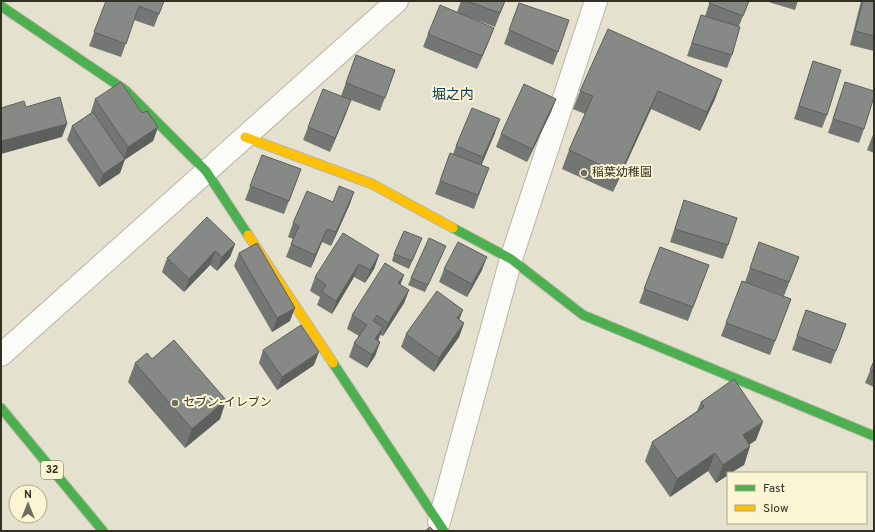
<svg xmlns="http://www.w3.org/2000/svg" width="875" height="532" font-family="Overpass,'Noto Sans JP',sans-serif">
<rect width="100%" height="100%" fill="#e4e2cf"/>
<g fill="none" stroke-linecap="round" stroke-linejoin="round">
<g stroke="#b8b6a7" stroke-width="24">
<path id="street" d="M1 355 397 1
M439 522 511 259 596 1"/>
</g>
<g stroke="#b8b6a7" stroke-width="11">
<path id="fast" d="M1 6 125 90 206 171 248 235
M453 228 511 259 583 315 874 436
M333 363 444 531
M1 408 103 531"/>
</g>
<g stroke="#b8b6a7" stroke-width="11">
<path id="slow" d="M245 137 372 184 453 228
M248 235 333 363"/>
</g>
<use href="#street" stroke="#fbfbf8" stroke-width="22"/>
<use href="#fast" stroke="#4caf50" stroke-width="9"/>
<use href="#slow" stroke="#ffc107" stroke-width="9"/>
</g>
<path fill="#737672" d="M106 1H164L154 27 134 20 121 57 89 46Z
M461 1H505L495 27 466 16 489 41 477 69 423 47 428 34 457 12Z
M710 1H749L739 26 732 55 727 68 687 56 701 15 705 16Z
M765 1H798L795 10Z
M861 1H874V51L850 45Z
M519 3 558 52 553 65 504 44Z
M356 55 395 70 380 111 351 100 330 152 303 140 308 127 341 96Z
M813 61 827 115 822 128 794 119Z
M722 80 715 99 700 131 651 109 613 192 562 169 569 150 585 114 573 109 580 91Z
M845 82 864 129 859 143 828 133Z
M95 99 142 113 158 127 153 141 125 159 120 173 99 187 67 140 72 126 91 113V112Z
M556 99 551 112 527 162 496 147 501 134Z
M874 132V153L867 150Z
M495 133 481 165 489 168 474 209 435 194 450 153 453 154 456 146Z
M262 155 301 169 284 214 245 200Z
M354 192 349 206 331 246 322 242 311 268 286 257 293 239 288 237 293 223 333 202Z
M684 200 728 245 723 259 670 242Z
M422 238 409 269 392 261 394 254Z
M759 242 799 257 784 296 745 282Z
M235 244 230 257 217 271 210 265 184 292 162 272 167 258Z
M660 247 709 265 688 321 639 303Z
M239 253 290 321 272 332 234 266Z
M443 253 425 292 408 285 411 278Z
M379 255 374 269 365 283 354 277 332 314 317 305 320 297 310 291 315 277Z
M444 269 482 270 467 297 439 282Z
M404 275 400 285 409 290 404 303 383 336 380 335 378 341 380 342 375 356 367 368 349 357 354 343 359 336 347 329 352 315Z
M742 281 791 299 770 355 721 336Z
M806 310 846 324 831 364 792 350Z
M460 320 464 323 459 337 434 372 401 347 406 334Z
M263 350 314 365 277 390 259 363Z
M152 359 226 400 220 419 185 448 128 382 135 363Z
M874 361V387L865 383Z
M701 402 756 440 749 445 750 446 744 465 728 473V475L716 483 708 471 670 497 645 461 652 442 697 411Z"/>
<path fill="#5e605d" d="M494 28 489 41 477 69 482 56Z
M722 80 715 99 700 131 707 112Z
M658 91 651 109 613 192 620 174Z
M556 99 551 112 527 162 532 149Z
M351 100 346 114 330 152 335 138Z
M500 119 495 133 479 171 483 157Z
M67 124 62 137 1 154V141Z
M158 127 153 141 123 161 128 147Z
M125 159 120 173 99 187 103 174Z
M354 192 349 206 331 246 336 232Z
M327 229 322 242 311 268 315 255Z
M235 244 230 257 217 271 222 257Z
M215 251 210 265 184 292 189 279Z
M379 255 374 269 365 283 370 270Z
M487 257 482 270 467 297 472 284Z
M359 264 354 277 332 314 336 301Z
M404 275 399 288 398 283Z
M409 290 404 303 383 336 388 323Z
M295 308 290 321 272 332 277 318Z
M463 310 458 323 457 318Z
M464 323 459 337 434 372 439 358Z
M383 327 378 341 375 339Z
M380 342 375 356 367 368 372 355Z
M319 352 314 365 277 390 282 377Z
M226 400 220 419 185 448 192 429Z
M763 422 756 440 736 454 743 435Z
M750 446 744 465 731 473H728V475L716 483 723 465Z
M715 453 708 471 670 497 677 479Z"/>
<path fill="#868985" stroke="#5e605d" d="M106 1H164L159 14 139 6 126 44 94 32Z
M467 1H505L500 13Z
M710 1H749L743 16 709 3Z
M863 1H874V36L855 31Z
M519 3 569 20 558 52 509 30Z
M440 5 494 28 482 56 428 34Z
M701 15 740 27 732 55 692 43Z
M608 29 722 80 707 112 658 91 620 174 569 150 593 96 580 91Z
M356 55 395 70 385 98 346 83Z
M813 61 841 70 827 115 799 106Z
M121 82 142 113 147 111 158 127 128 147 95 99Z
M845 82 874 91V97L864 129 833 119Z
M524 84 556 99 532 149 501 134Z
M323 89 351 100 335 138 308 127Z
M60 97 67 124 1 141V108L24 101 26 107Z
M472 108 500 119 483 157 456 146Z
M93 112 125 159 103 174 72 126Z
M450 153 489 168 478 195 440 181Z
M262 155 301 169 289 201 250 186Z
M339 186 354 192 336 232 327 229 315 255 291 244 299 226 293 223 307 191 333 202Z
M684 200 737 218 728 245 675 229Z
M207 217 235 244 222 257 215 251 189 279 167 258Z
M404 231 422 238 412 261 394 254Z
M343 233 379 255 370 270 359 264 336 301 322 292 326 285 315 277Z
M429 238 446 246 428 285 411 278Z
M458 242 487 257 472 284 444 269Z
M759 242 799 257 789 282 750 268Z
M257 243 295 308 277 318 239 253Z
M660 247 709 265 693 307 644 289Z
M385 263 404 275 398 283 409 290 388 323 377 315 373 321 383 327 375 339 380 342 372 355 354 343 367 325 352 315Z
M742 281 791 299 775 341 726 323Z
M437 291 463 310 457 318 464 323 439 358 406 334Z
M806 310 846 324 836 351 797 336Z
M301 325 319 352 282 377 263 350Z
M174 340 226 400 192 429 135 363 147 353 152 359Z
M874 361V371L870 370Z
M734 379 763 422 743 435 750 446 723 465 715 453 677 479 652 442 704 407 701 402Z
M430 527 434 531H425Z"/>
<g fill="#706e5f" stroke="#fbf5d3" stroke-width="1.5">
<circle cx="584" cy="173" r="4"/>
<circle cx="175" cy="403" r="4"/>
</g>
<g text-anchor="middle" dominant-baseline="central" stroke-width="4" stroke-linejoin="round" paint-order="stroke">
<rect fill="#fbf5d3" stroke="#6e6b58" stroke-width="1" x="41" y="461" width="22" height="18" rx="3"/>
<g font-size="11" font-weight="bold" fill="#323023">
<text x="52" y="470">32</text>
</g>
<g font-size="12" fill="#323023" stroke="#fbf5d3" text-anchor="start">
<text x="592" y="173">稲葉幼稚園</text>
<text x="183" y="403">セブン-イレブン</text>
</g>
<g font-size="14" fill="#0f3b60" stroke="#fbf5d3">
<text x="453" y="95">堀之内</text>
</g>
</g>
<rect width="875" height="532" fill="none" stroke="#323023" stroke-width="4"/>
<rect x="727" y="472" width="140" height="52" fill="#fbf5d3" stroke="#aba68d"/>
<rect x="735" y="485" width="20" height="6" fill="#4caf50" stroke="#aba68d"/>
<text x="763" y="492" font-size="12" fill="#323023">Fast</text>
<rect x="735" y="505" width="20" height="6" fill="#ffc107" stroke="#aba68d"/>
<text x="763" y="512" font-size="12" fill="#323023">Slow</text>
<g transform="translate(28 504)"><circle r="19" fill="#fbf5d3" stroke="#aba68d"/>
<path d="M0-3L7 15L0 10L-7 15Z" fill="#706e5f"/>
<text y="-6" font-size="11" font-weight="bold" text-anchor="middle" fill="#323023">N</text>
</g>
</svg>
